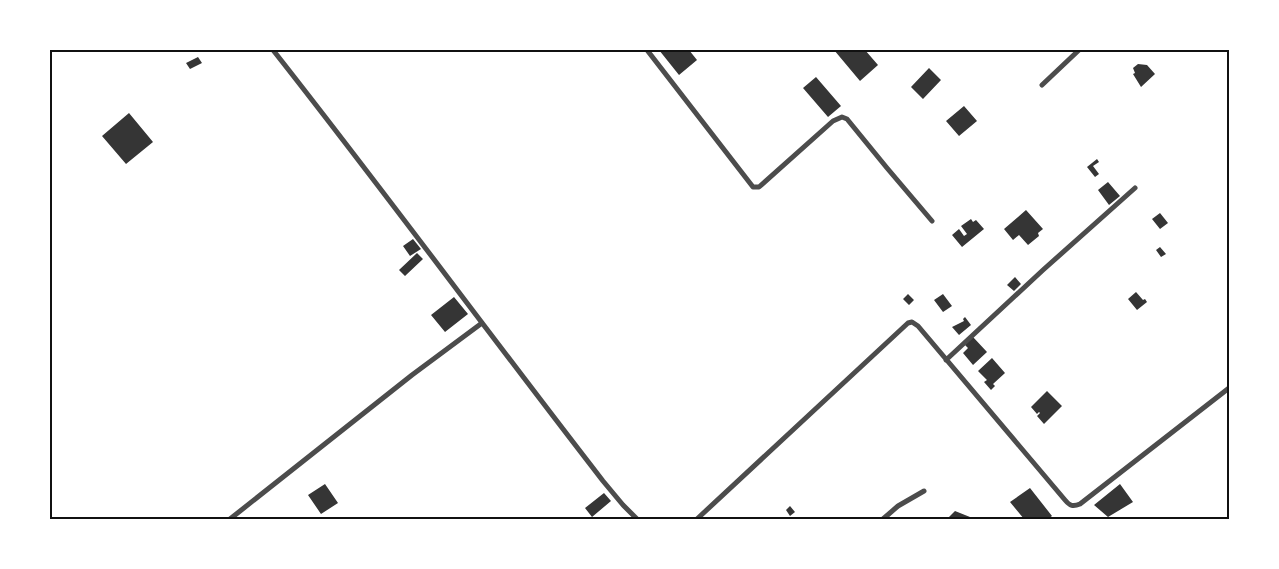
<svg xmlns="http://www.w3.org/2000/svg" width="1279" height="569" font-family="Overpass,sans-serif">
<rect width="100%" height="100%" fill="#fff"/>
<path fill="#353535" d="M659 50H689L697 60 679 75Z
M834 50H865L878 65 860 81Z
M198 57 202 63 190 69 186 63Z
M1138 64 1147 65 1155 74 1141 87 1133 74 1135 73 1133 68Z
M929 68 941 80 923 99 911 87Z
M816 77 841 106 828 117 803 88Z
M964 106 977 121 959 136 946 121Z
M129 113 153 142 126 164 102 136Z
M1097 159 1099 162 1093 166 1099 174 1095 177 1087 167Z
M1108 182 1120 196 1109 205 1098 190Z
M1026 210 1043 229 1038 233 1039 236 1028 245 1019 235 1013 240 1004 229Z
M1160 213 1168 223 1160 229 1152 219Z
M971 219 973 222 976 220 984 229 962 247 952 235 959 229 964 236 967 234 961 226Z
M413 239 421 249 410 256 403 246Z
M1160 247 1166 254 1161 257 1156 250Z
M417 253 423 259 405 276 399 270Z
M1015 277 1021 284 1014 291 1007 285Z
M1136 292 1143 300 1145 299 1147 302 1137 310 1128 299Z
M908 294 914 300 909 305 903 299Z
M943 294 952 306 943 312 934 300Z
M454 297 468 314 445 332 431 315Z
M965 317 971 325 959 335 952 327 964 321 963 319Z
M973 337 987 352 973 365 963 353 968 348 965 345Z
M992 358 1005 373 993 384 995 386 991 390 984 382 987 380 978 371Z
M1047 391 1062 406 1044 424 1037 416 1040 413 1039 412 1037 414 1031 407Z
M325 484 338 503 321 514 308 495Z
M1120 484 1133 502 1108 517 1094 505Z
M1030 488 1052 516 1048 519H1024L1010 502Z
M604 493 611 501 592 517 585 508Z
M790 506 795 512 790 516 786 510Z
M955 511 970 517 969 519H947Z"/>
<g fill="none" stroke-linecap="round" stroke-linejoin="round">
<path stroke="#4c4c4c" stroke-width="5" d="M273 50C385 192 492 338 603 481L623 505 637 519
M647 50 753 187H759L833 121 842 117 847 119 887 168 932 221
M1042 85 1079 50
M946 360 1043 270 1135 188
M230 519 412 375 482 323
M697 519 908 323 912 322 918 326 1065 500C1070 506 1073 507 1080 504L1229 388
M883 519 898 506 924 491"/>
</g>
<rect width="1279" height="569" fill="none" stroke="#ffffff" stroke-width="102"/>
<rect x="51" y="51" width="1177" height="467" fill="none" stroke="#111" stroke-width="2"/>
</svg>
